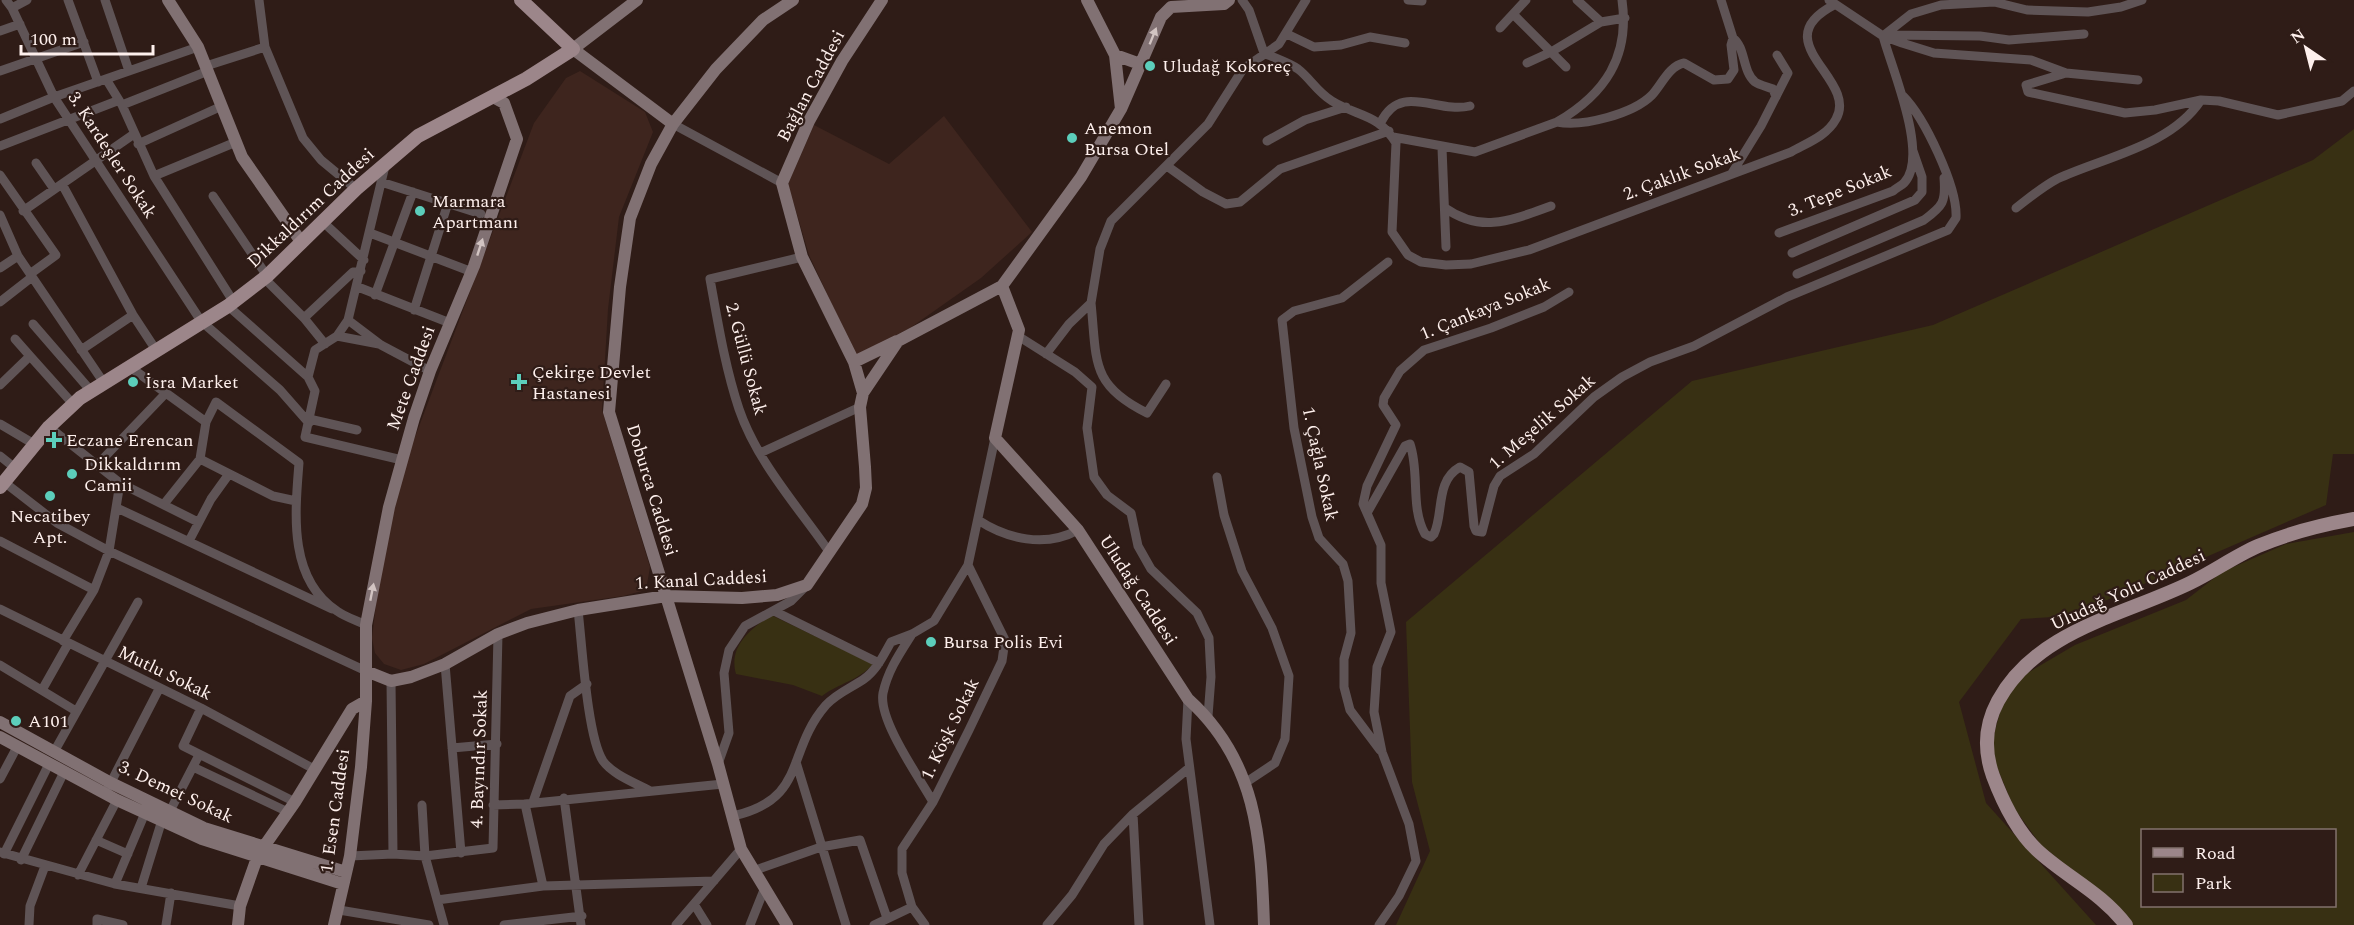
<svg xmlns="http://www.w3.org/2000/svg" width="2354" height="925" font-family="Spectral,serif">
<rect width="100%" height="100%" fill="#2f1c17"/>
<path fill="#3e251e" d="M580 71 645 112 653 132 619 217 608 309 602 410 650 567 646 590 623 596 531 609 424 664 401 670 384 664 375 653 372 638 380 570 404 466 534 123 566 78Z
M944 116 1032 232 981 278 910 328 856 356 809 255 788 184 814 125 889 164Z"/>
<path fill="#383013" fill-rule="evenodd" d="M2354 129V454H2333L2326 505 2070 616 2021 619 1959 702 1986 803 2096 925H1396L1430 851 1412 782 1406 622 1692 381 1933 325 2313 160Z
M2354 532V925H2132L2101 893 2041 845 2014 808 1994 760 1992 742 2002 705 2019 678 2075 645 2186 600 2222 572 2286 544ZM2142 830H2334V906H2142Z
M771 615 873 664C858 681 839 683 822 696L793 685 736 674C728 646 751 629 771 615Z"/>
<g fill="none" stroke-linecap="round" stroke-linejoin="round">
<path stroke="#5f5456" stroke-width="9" d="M6 0 12 8 54 97 201 321 280 390 309 423
M68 0 98 82
M105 0 129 71
M259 0 265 47 303 138 321 160 356 189
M1242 0 1249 10 1264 53C1274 58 1288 62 1298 69 1310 78 1317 92 1332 101 1358 117 1378 113 1396 143L1392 232 1408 255 1421 262 1446 265 1471 264 1529 250 1791 152C1807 143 1827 136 1836 119 1859 79 1763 42 1834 5
M1408 0 1422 1
M1526 0 1513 14 1566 67
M1577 0 1601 22 1625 18
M1721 0 1733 38
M1829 0 1883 36 1902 43 1934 53 2031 60 2066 73 2026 85 2028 92 2125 113 2155 110 2201 100 2219 101 2278 115 2342 101 2354 91
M12 8 27 0
M1500 28 1513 14
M0 31 20 24
M1287 34 1314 47 1341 45 1370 37 1405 43
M1888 35 1980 36 2009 40 2084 34
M1883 36 1911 14 1941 5 1994 2 2027 10 2088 12 2121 7 2142 0
M1527 63 1551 52 1601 22
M206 66 265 47
M0 71 84 42
M2066 73 2138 80
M106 79 122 105 154 176 233 301
M122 105 208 71
M0 119 54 97 198 47
M1381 122C1401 82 1437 114 1470 106
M1557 122C1605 94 1630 57 1622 0
M673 124 782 183
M1393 137 1475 152 1557 122C1583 127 1633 114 1652 95 1662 84 1669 66 1684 63L1714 80 1728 79 1734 70 1731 45 1733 38C1746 48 1742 71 1755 82 1759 85 1768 87 1773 89L1776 97
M1267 141 1305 120 1346 107
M138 144 222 106
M0 146 117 101
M1442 148 1446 247
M36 163 54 189
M385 166 348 320 337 336 315 350 308 377 315 391 305 437 402 460
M1167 166 1203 192 1226 204 1240 202 1280 169 1389 131
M1732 173 1761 126 1788 73 1777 55
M0 175 56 255 30 274
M154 176 236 142
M381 182 481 214
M62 184 133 315 156 350
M213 196 267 276
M1445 208C1482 234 1512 220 1551 206
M2016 208C2029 198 2042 187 2057 179 2104 157 2171 146 2201 100
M23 211 134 134
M0 215 18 256 104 383
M323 222 364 260
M370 233 467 270
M1779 233 1893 191C1896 188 1901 186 1904 183 1930 156 1891 67 1883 36
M1792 253 1915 200 1922 192V177L1913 151
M802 257 710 279C718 323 725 367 739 409 757 462 799 508 830 553
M0 268 18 256
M1797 274 1924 220C1943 206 1946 202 1944 178
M264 278 304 318 325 344
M358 287 450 323
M375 295 413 192
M0 302 32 277
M1091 303C1097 361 1090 385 1147 413L1166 384
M228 306 308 377
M414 310 448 203
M304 318 353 272 361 271
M348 320 381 345 430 371
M33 324 91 391
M337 336 379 344
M1018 336 1075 372 1092 387 1087 428 1094 477 1107 495 1131 513 1138 546 1151 569 1197 613 1209 638 1211 677 1208 716
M15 339 30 356
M81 350 133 315
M1046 354 1069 324 1091 303 1100 249 1111 221 1208 124 1243 69 1279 44 1306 0
M130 367 206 422
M0 385 30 356 73 404
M309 419 357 430
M0 424 34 444
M49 427 120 483 198 522
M760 453 860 407
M0 456 15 468
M200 459 273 496 296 501
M97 465 165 394
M1217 477 1224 515 1242 571 1272 628 1289 676 1285 739 1275 763 1245 783
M4 482 57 523 109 551 366 671
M164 504 200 459 206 422 216 402 299 463C295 513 288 579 337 611 345 617 356 620 366 625
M117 508 332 609
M1367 513 1405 446 1410 444C1420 473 1410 507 1425 534L1431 537 1434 534C1444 513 1435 481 1460 467L1469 472 1474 526 1476 531 1482 532 1494 486 1500 476 1534 454 1594 397 1622 377 1650 362 1694 346 1787 297 1948 230 1956 218C1958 187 1924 117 1903 96
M978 520C1007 539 1045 548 1078 530
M0 541 94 590
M189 541 211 499 229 474
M0 609 201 708 314 769
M578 610C582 643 587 737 603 761 613 775 636 783 650 791
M774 611 879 663
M912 634C900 653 888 670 883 693 878 720 919 777 933 802
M63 641 94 590 109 551 120 483
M445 664 461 853
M0 665 76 711
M391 681 393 854
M42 690 68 644
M1188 699 1186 739 1210 925
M201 708 183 746 295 802
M452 748 497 744
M1380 750 1350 710 1344 687V659L1351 633 1348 581 1343 564 1319 538 1312 517 1294 428 1282 320 1294 311 1342 298 1388 262
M54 752 138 602
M796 762 846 925
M718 764 729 733 724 673 729 650 745 626 791 601 805 587
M193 767 288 812
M0 779 17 747
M108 788 159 689
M564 798 581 925
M533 802 570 696 587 684
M525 804 543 886
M422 805 425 856 444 925
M493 805 525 804 723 784
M170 811 199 755
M733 816C808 799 785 752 826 705 837 693 851 688 864 679 877 670 884 654 891 642L912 634 934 621 968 565 995 438
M96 840 128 854
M0 852 115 884 240 906
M4 854 49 764
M350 856 393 854 425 856 493 848 498 634
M21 860 64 772
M753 871 821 847 860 840 887 918
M78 875 117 800
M115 884 145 813
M141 888 162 820
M437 900 543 886 714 881
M694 904 707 925
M339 910 429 925
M29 925 30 906 45 866
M97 925V919L123 925
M166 925 171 893
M504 925 582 916
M676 925 741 849
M750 925 764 890
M874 925 912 907
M925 925 912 907 902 873V849L933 802 969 730 1002 661 1005 640 968 565
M1047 925 1072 895 1104 844 1133 814
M1139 925 1133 814 1189 768
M1379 925 1399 896 1416 861 1409 824 1382 752 1374 712 1377 667 1391 632 1381 583V545L1363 504 1367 486 1396 425 1383 405 1384 398 1400 371 1424 350 1491 328 1544 307 1569 292"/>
<path stroke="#817173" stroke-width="12" d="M168 0 198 47 242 157 302 243
M637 0 573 49 673 124
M1087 0 1115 55 1121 109
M1115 55 1140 64
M1002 286 1019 330 995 438 1078 530 1188 699C1257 761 1261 838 1264 925
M854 362 897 341
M863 393 854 362 802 257 782 183 809 121 842 61 882 0
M366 671 391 681 411 677 445 664 498 634 527 623 578 610 666 596 742 598 777 595 807 585 862 504 866 488 865 467 860 407 863 393 898 341 1002 286 1081 177 1121 109 1161 17 1171 7 1224 4 1229 0
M0 722 111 783 204 828 346 872
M0 737 117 800 202 839 343 884
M238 925 240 906 258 855 295 802 352 709 366 701V625L389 507 414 418 430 371 474 266 517 139 504 103 493 97
M334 925 350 856 361 767 366 701
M787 925 741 849 718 764 609 412 620 287 630 218 651 164 673 124 716 69 763 20 793 0"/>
<path stroke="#9c868a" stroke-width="14" d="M0 487 49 427 80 398 228 306 267 276 356 189 418 136 526 79 573 49 521 0
M2126 925C2101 892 2066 877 2037 850 2017 831 2002 800 1993 776 1984 751 1985 725 1998 701 2037 630 2122 616 2190 583 2213 572 2235 556 2258 546 2289 533 2321 525 2354 519"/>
</g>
<defs><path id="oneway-solid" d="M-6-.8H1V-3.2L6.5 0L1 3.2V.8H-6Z" transform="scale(1.5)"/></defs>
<g fill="#d2c4c2">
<use href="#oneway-solid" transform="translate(1153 36) rotate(-68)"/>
<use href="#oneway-solid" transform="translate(480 247) rotate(-72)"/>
<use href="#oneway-solid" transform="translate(372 592) rotate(-79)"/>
</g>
<g fill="#5ccebb" stroke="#2f1c17" stroke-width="2">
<circle cx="1150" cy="66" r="6"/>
<circle cx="1072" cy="138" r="6"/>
<circle cx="420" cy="211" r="6"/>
<circle cx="133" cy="382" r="6"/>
<path d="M516 373h6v6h6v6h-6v6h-6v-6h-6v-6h6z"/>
<path d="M51 431h6v6h6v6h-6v6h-6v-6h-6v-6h6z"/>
<circle cx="72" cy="474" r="6"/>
<circle cx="50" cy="496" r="6"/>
<circle cx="931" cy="642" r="6"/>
<circle cx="16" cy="721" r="6"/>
</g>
<g text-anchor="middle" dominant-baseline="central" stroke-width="4.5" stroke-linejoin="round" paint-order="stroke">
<g font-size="18" fill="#fef0ed" stroke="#2f1c17" text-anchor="start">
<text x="1162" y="66">Uludağ Kokoreç</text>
<text x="1084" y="128">Anemon<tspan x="1084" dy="21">Bursa Otel</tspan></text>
<text x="432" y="201">Marmara<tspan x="432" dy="21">Apartmanı</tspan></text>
<text x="532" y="372">Çekirge Devlet<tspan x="532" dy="21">Hastanesi</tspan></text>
<text x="145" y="382">İsra Market</text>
<text x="66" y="440">Eczane Erencan</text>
<text x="84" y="464">Dikkaldırım<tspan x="84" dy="21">Camii</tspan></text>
<text x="50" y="516" text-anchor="middle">Necatibey<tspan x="50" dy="21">Apt.</tspan></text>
<text x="943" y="642">Bursa Polis Evi</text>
<text x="28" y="721">A101</text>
</g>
<g font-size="18" fill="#fef0ed" stroke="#2f1c17">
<text transform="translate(811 86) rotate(-62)">Bağlan Caddesi</text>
<text transform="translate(112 155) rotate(57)">3. Kardeşler Sokak</text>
<text transform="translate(1682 174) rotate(-20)">2. Çaklık Sokak</text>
<text transform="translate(1840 191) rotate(-22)">3. Tepe Sokak</text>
<text transform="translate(311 208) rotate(-43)">Dikkaldırım Caddesi</text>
<text transform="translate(1485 309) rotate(-22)">1. Çankaya Sokak</text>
<text transform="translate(746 359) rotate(75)">2. Güllü Sokak</text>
<text transform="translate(411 378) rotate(-70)">Mete Caddesi</text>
<text transform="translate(1542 422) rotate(-41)">1. Meşelik Sokak</text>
<text transform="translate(1320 464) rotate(78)">1. Çağla Sokak</text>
<text transform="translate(652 490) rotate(73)">Doburca Caddesi</text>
<text transform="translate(701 580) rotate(-3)">1. Kanal Caddesi</text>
<text transform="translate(1138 590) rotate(57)">Uludağ Caddesi</text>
<text transform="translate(2128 590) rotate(-25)">Uludağ Yolu Caddesi</text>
<text transform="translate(165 673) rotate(26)">Mutlu Sokak</text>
<text transform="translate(950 729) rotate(-64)">1. Köşk Sokak</text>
<text transform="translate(479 759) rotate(-88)">4. Bayındır Sokak</text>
<text transform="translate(176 792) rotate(25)">3. Demet Sokak</text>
<text transform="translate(335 811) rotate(-82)">1. Esen Caddesi</text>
</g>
</g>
<rect x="2141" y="829" width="195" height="78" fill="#2f1c17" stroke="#82716d" stroke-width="1.5"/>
<rect x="2153" y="848" width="30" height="9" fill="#9c868a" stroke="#82716d" stroke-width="1.5"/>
<text x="2195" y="859" font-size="18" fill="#fef0ed">Road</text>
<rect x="2153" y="874" width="30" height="18" fill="#383013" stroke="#82716d" stroke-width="1.5"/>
<text x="2195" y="889" font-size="18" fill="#fef0ed">Park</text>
<g transform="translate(2306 48) rotate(325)" stroke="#2f1c17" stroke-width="4.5" paint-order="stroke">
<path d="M0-4.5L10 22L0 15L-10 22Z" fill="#fef0ed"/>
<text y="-9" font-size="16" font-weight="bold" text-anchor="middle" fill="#fef0ed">N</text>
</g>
<path d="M21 45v9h132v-9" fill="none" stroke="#fef0ed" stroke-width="3"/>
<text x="30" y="45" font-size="18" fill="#fef0ed" stroke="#2f1c17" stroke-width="4.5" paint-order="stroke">100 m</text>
</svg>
